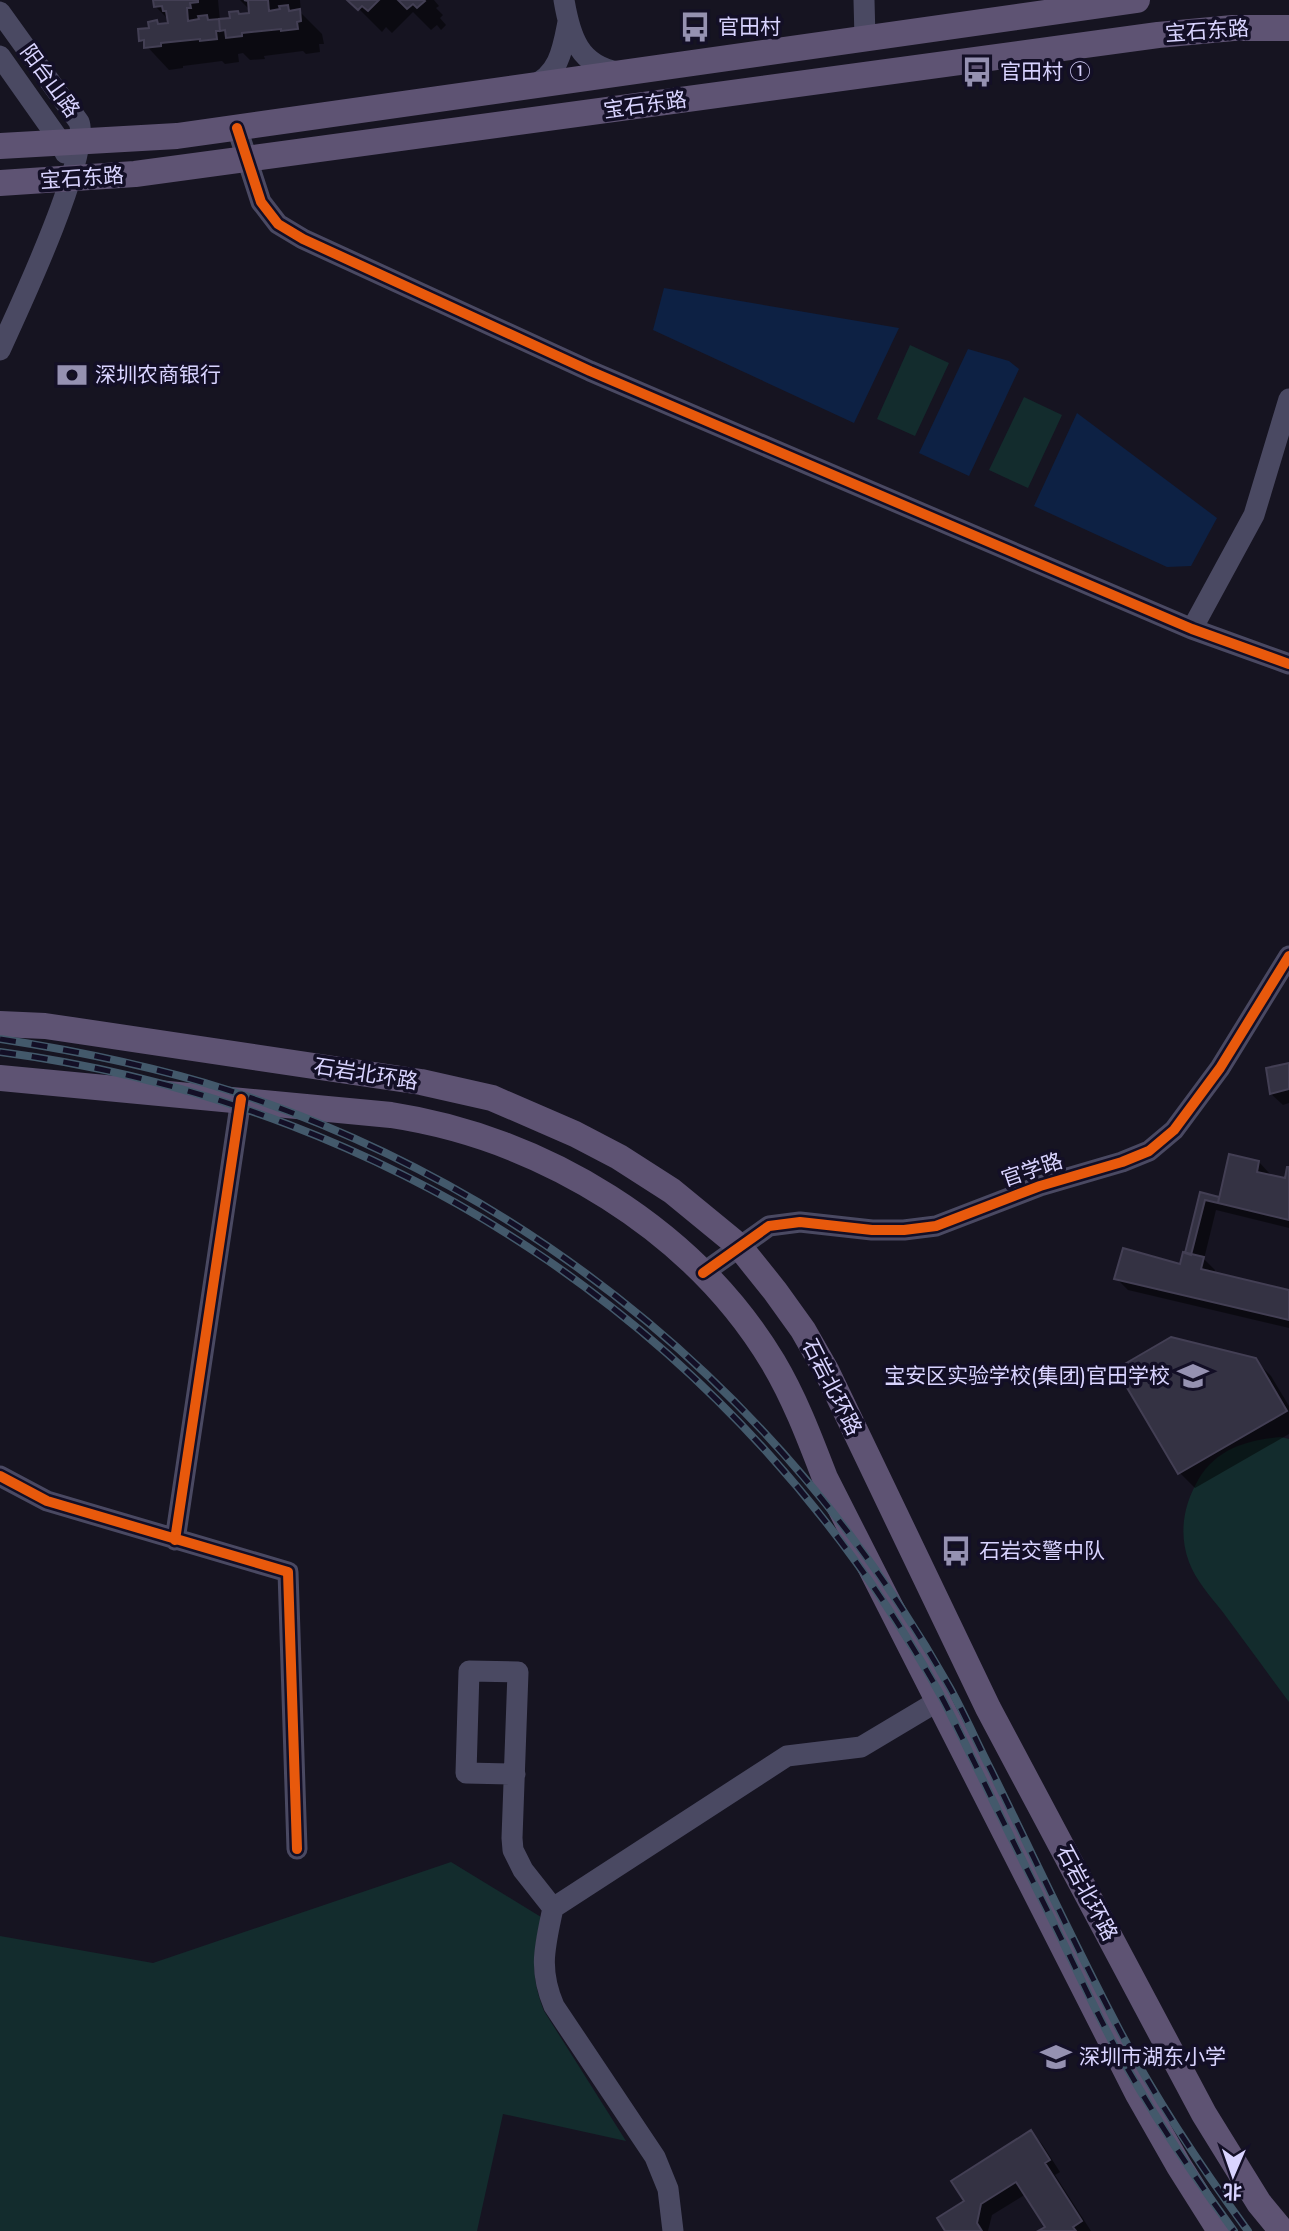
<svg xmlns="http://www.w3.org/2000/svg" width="1289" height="2231" font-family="Jost,'Noto Sans SC',sans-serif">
<rect width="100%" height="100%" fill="#161421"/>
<path fill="#132c2d" d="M910 345 949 363 915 436 877 419Z
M1024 397 1062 415 1028 488 989 470Z
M1281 1437 1289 1439V1702C1267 1672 1244 1641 1222 1611 1210 1596 1195 1579 1189 1562 1179 1535 1183 1508 1196 1484 1213 1450 1245 1440 1281 1437Z
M451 1862 541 1917C533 1954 530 1975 544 2011L626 2141 503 2114 477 2231H0V1936L153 1963Z"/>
<path fill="#0d2144" d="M664 288 899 328 854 423 653 330Z
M968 349 1009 361 1019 369 969 476 919 453Z
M1077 413 1217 518 1191 566 1167 567 1034 506Z"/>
<path fill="#0007" d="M154 0H218L220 21 251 15V11L240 0H300L301 13 322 34 324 44H319L320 52 306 54 303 51 264 56 265 59 250 60 243 53 238 54 239 62 225 64 222 61 183 66V68L169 70 141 40 157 22 160 26 170 25V21L155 6Z
M350 0H434L439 6 436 8 443 15 440 18 446 25 441 30 437 25 431 30 413 12 392 33 386 27 382 32Z
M1289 1064V1103L1283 1105 1271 1094 1268 1070Z
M1259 1162 1270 1174V1177L1286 1181 1289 1169V1228L1216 1210 1204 1259 1215 1270 1214 1274 1289 1292V1328L1128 1290 1116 1278 1182 1266 1201 1194 1220 1199Z
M1255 1360 1271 1376 1289 1406V1434L1195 1488 1180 1473Z
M1031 2132 1042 2144 1060 2172 1055 2175 1091 2231H1041L1047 2227 1026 2194 992 2215 988 2231H947Z"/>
<path fill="#343243" stroke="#433f54" stroke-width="2" d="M153 0H198V2L190 3 191 8H187L188 21 199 19 198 16 207 15 208 20 219 19 220 31H216L217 39 200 41V39L161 43V46L144 48V40L139 41 138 29 149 28 148 22 157 20 158 24 168 23 166 11H163L162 6 154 7Z
M244 0H268L269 11 280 9 279 6 288 5 289 11 300 9 301 21 297 22 298 29 281 31V29L242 33V36L226 38 225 30 220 31 219 19 230 18 229 12 238 11 239 14 249 13 248 1Z
M347 0H379L368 11 362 6 358 10Z
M398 0H424L425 1 417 8 413 4 407 9Z
M1289 1063V1089L1270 1094 1266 1068Z
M1229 1154 1259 1161 1257 1172 1285 1178 1287 1167H1289V1220L1218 1203Z
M1200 1192 1219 1197 1218 1203 1205 1200 1191 1255 1185 1253Z
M1123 1248 1180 1264 1183 1252 1204 1257 1201 1269 1289 1290V1320L1114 1279Z
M1171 1337 1256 1358 1287 1411 1178 1474 1116 1369Z
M1031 2130 1050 2160 1045 2163 1082 2221 1073 2227 1076 2231H1038L1045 2227 1016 2182 981 2204 977 2223 982 2231H945L937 2218 964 2201 951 2181Z"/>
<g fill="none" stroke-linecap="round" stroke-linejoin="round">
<path stroke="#4a4962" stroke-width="21" d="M564 0C570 36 579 66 619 72
M864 0 865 38
M0 12 79 122C92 153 17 313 0 350
M0 56 62 144 65 153
M531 86C559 76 563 48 568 22
M237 128 261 202 278 224 303 239 590 371 1192 629 1289 664
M1192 629 1254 515 1289 399
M703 1273 769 1226 800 1222 872 1230H904L936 1226 1040 1186 1122 1162 1149 1151 1174 1130 1220 1068 1289 956
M0 1476 47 1501 288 1572 297 1849
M175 1540 241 1099
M515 1774 466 1773 469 1671 518 1672 512 1838 513 1850 523 1870 553 1908
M673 2231 668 2189 655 2157 554 2006C538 1969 545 1946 553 1908L787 1756 861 1747 938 1701"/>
<path stroke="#5e5373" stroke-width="26" d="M0 146 177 136 1137 0
M0 183 135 174 1158 35 1233 28H1289
M0 1024 45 1026 421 1082 492 1098 575 1134 619 1157 672 1191 739 1246 775 1291 803 1330 827 1372 988 1708 1204 2114 1259 2203 1282 2231
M0 1078 391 1115C542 1138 693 1229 773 1362 795 1399 810 1439 825 1478L1138 2094 1179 2166 1220 2231"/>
<g stroke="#43596b" stroke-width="8">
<path id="rail" d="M0 1039C78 1051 156 1067 231 1091 540 1192 792 1406 950 1688 965 1715 977 1743 991 1770 1034 1857 1075 1946 1120 2031 1157 2101 1201 2167 1248 2231
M0 1052C403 1105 742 1339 940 1694 954 1720 967 1748 980 1774 1005 1826 1031 1877 1056 1928 1075 1966 1092 2004 1112 2041 1148 2107 1189 2170 1234 2231"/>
</g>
<use href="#rail" stroke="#130f26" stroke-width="5" stroke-dasharray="16" stroke-linecap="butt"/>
<g stroke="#130f26" stroke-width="15">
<path id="cycleway" d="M237 128 261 202 278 224 303 239 590 371 1192 629 1289 664
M703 1273 769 1226 800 1222 872 1230H904L936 1226 1040 1186 1122 1162 1149 1151 1174 1130 1220 1068 1289 956
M0 1476 47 1501 288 1572 297 1849
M175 1540 241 1099"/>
</g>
<use href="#cycleway" stroke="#e8590c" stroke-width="10"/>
</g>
<defs>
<g id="bus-bare" transform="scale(2.415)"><path d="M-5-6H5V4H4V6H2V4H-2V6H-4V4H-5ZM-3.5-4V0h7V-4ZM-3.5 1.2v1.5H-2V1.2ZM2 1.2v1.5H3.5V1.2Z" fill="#9591b1" stroke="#130f26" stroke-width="2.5" paint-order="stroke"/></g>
<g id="bank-bare" transform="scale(2.415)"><path d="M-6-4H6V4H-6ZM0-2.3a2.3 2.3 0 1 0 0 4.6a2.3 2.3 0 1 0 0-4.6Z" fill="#9591b1" stroke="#130f26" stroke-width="2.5" paint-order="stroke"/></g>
<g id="school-bare" transform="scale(2.415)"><path d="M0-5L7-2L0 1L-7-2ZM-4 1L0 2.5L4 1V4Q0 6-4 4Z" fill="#9591b1" stroke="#130f26" stroke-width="2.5" paint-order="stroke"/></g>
</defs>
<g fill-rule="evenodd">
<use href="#bus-bare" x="695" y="27"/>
<use href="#bus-bare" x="977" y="72"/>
<use href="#bank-bare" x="72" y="375"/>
<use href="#school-bare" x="1193" y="1376"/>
<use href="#bus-bare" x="956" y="1551"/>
<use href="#school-bare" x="1056" y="2057"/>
</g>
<g text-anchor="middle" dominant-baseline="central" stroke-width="7" stroke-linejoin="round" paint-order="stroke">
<g font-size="21" fill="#d9d4ff" stroke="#130f26" text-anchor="start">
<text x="718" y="27">官田村</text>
<text x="1000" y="72">官田村 ①</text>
<text x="95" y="375">深圳农商银行</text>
<text x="1170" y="1376" text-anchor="end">宝安区实验学校(集团)官田学校</text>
<text x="979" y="1551">石岩交警中队</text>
<text x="1079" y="2057">深圳市湖东小学</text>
</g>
<g font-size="21" fill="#d9d4ff" stroke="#130f26">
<text transform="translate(1207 31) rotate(-4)">宝石东路</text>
<text transform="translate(50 81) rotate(54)">阳台山路</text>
<text transform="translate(645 105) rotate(-8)">宝石东路</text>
<text transform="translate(82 178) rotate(-4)">宝石东路</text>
<text transform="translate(366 1074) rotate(9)">石岩北环路</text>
<text transform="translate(1032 1170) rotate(-19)">官学路</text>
<text transform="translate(832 1387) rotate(63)">石岩北环路</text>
<text transform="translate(1087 1893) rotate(62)">石岩北环路</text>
</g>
</g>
<g transform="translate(1233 2175) rotate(182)" stroke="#130f26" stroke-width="5" paint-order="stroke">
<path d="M0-5L12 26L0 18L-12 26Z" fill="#d9d4ff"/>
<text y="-10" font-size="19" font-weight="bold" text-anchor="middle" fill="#d9d4ff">北</text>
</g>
</svg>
